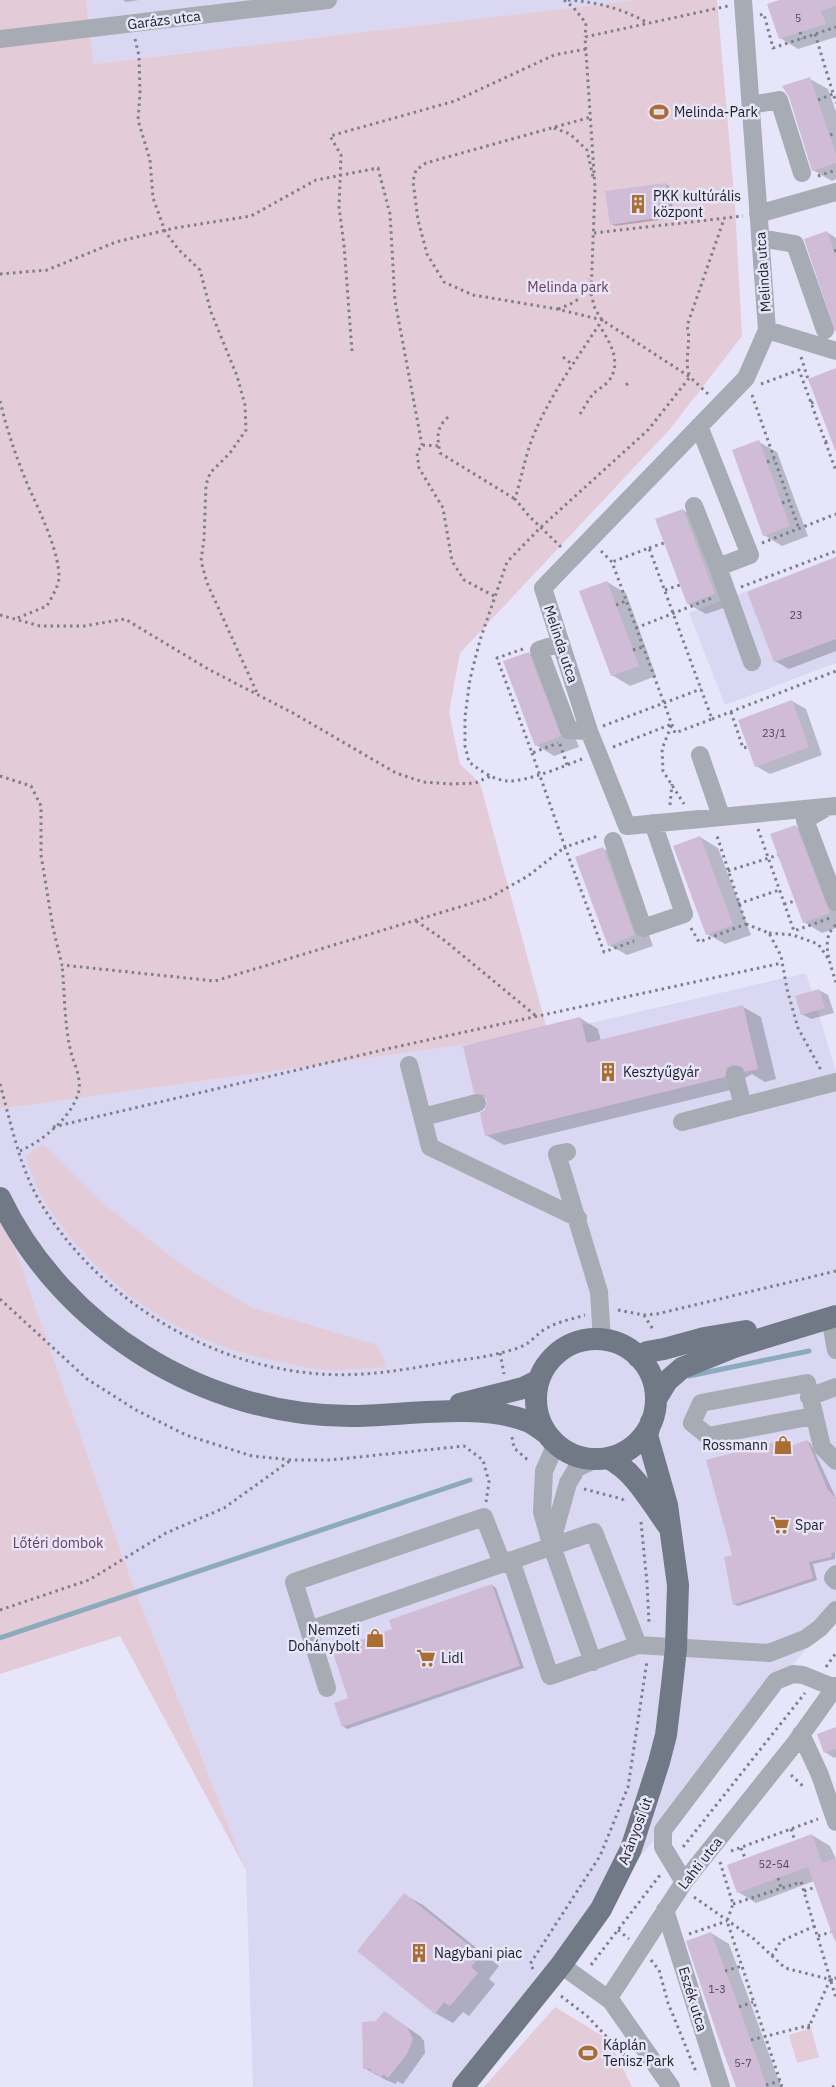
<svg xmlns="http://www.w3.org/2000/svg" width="836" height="2087" font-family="'IBM Plex Sans',sans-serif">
<rect width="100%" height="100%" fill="#e7e5f9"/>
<path fill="#dad7f2" d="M86 0H637L92 64Z
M836 557V663L725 705 689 613Z
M806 973 836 1071V1611L457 2087H253L246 1870 130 1577 0 1206V1109L548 1033Z"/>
<path fill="#e3cbd8" d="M0 0H86L93 64 637 0H717L735 206 742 336 670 429 460 653 449 712 460 764 480 783 548 1033 0 1109Z
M43 1144 103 1204 185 1267 250 1307 377 1345 387 1367C364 1368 341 1371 318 1369 307 1368 296 1365 285 1363 181 1344 102 1289 44 1201 36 1188 31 1170 25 1156Z
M0 1206 130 1577 246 1870 120 1636 0 1674Z
M555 2007 604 2037 613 2048 632 2087H484Z
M811 2028 819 2057 797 2063 789 2035Z"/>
<path fill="#0003" d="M123 0H139L126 2Z
M783 0H836V37L798 49 780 38Z
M810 79 828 89 836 112V179L832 181 813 170Z
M666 184 670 187 674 218 615 226 611 224Z
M827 232 836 238V327Z
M759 442 777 452 808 536 782 546 764 535Z
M683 510 701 521 732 605 706 614 688 604Z
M836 559V651L789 669 775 661Z
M607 582 626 593 656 676 630 686 612 675Z
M529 653 547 664 579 747 554 756 536 745Z
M792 701 806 709 822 755 770 774 756 766Z
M795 826 814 837 836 893V928L822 933 804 922Z
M700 837 718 848 751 935 725 944 707 934Z
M602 848 621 858 653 946 627 955 609 945Z
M819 990 828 995 834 1013 811 1019 802 1014Z
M743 1007 761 1017 776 1079 765 1082 752 1074 745 1078 743 1087 504 1145 486 1135 488 1099 476 1092 580 1018 598 1029 601 1041Z
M786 1440 790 1443 792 1447 807 1441 811 1444 836 1498 835 1559 813 1564 817 1580 738 1606 734 1604 733 1556Z
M492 1585 496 1588 524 1668 347 1729 343 1726 350 1699 393 1630Z
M836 1728V1757L834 1758 825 1752Z
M812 1835 830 1846 836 1859V1942L814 1881 756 1903 738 1892Z
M405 1895 423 1905 499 1966 489 1979 495 1984 469 2016 463 2012 453 2023 435 2013Z
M711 1933 729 1944 781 2087H738Z
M385 2012 420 2036 424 2041 425 2053 403 2084 397 2081 396 2084 386 2080 364 2068 377 2022Z"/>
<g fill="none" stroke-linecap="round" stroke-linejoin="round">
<path stroke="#8caabe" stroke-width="5" d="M689 1376 809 1351
M0 1638 470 1480"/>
</g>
<path fill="#d1bcd8" d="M779 0H836V6L821 11 826 24 779 39 767 4Z
M810 77 836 154V163L812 171 789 97 782 86Z
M666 183 670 216 610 225 605 191Z
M827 231 836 256V331L835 332 804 239Z
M836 368V450H835L808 379Z
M759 440 790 526 763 536 732 450Z
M683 509 715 594 687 604 655 519Z
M836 557V639L774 662 747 592Z
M607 581 639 666 611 676 579 591Z
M529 652 561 736 535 746 503 661Z
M792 700 809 747 755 767 738 720Z
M796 825 830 913 803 923 770 834Z
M700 836 733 925 706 935 673 846Z
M603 847 635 935 608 946 575 857Z
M819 989 825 1008 801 1015 795 996Z
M743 1005 758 1069 745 1072 742 1067 733 1065 727 1068 725 1077 485 1136 480 1113 485 1110 487 1101 484 1095 474 1093 463 1046 580 1017 587 1043Z
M786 1439 789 1447 807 1440 828 1490 836 1498V1552L831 1553 832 1557 809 1562 813 1578 733 1605 724 1557 732 1555 706 1460Z
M492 1584 520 1666 342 1727 334 1703 348 1698 332 1650 392 1629 389 1620Z
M836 1727V1749L824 1753 817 1734Z
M812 1834 822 1863 836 1858V1939H834L808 1867 737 1893 727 1865Z
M404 1893 481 1955 471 1967 478 1973 450 2006 444 2002 435 2014 357 1951Z
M711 1932 739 2007 767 2087H736L718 2037 686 1941Z
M384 2011 407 2027 413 2039 407 2054 388 2078 383 2074 381 2077 376 2073H371V2069H363L362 2022 376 2021Z"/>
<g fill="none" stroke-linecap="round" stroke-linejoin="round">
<path stroke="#7f7e8b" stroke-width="3" stroke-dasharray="2.5 4" stroke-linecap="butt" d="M564 0 573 7 586 23 585 37
M568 0C598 2 623 9 648 23
M760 15 764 14 773 48 836 27
M800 32 802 39
M815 34 836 103
M135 39 139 56 140 93 138 120 150 160 153 198 165 231 178 249 200 270 211 312 237 376 245 405 246 430 230 453 210 473 206 485 204 539 201 561 207 583 258 695
M818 100 833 94
M554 128 570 134 587 150 593 177
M830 135 836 133
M818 176 836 170
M594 233 743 216
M834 251 836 250
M0 274 47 270 116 242 175 228 251 216 316 180 378 168 390 214 395 301 422 445
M558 309C577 302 583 299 589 279
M352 351 344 245 339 207 341 155 330 136 455 101 554 55 586 49
M563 357 573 365
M801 357 808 379
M761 384 799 370 836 471
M626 385 631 381
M708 394 690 377 602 320 595 309 591 294 595 188 585 37 728 6
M752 395 799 529
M0 401C8 434 19 466 33 497 43 518 59 554 59 577 59 586 51 598 47 606L15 619
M811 403 816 401
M580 414C584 408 588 400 593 394 597 390 603 387 608 382 623 363 610 342 599 325
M448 417C436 428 437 437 440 453L515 499
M825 442 831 440
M438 446 422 445 417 453 419 468 443 508 452 561 464 580 496 597
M767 462 774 459
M782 503 789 501
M762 543 836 514
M561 547 529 516 515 499C521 479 525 458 532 439 549 396 577 359 602 320L557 309 473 295 444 282 427 254 418 220 413 181 416 170 426 163 591 117
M649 548 664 543
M601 551 612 562 675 733 712 719 649 548 612 562
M741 587 836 551
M665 590 680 585
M616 605 626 601
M0 615 40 626H84L125 619 208 669 293 713 396 773 423 782 452 784 475 783 491 776
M636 628 712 598
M523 649 497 658 532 753 558 743
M633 650 643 647
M731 712 743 748 748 747
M712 719 836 671
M603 726 701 689
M560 744 567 765
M613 747 672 724 662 749 663 771 684 804
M532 753 565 847 598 836
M582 759C564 766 527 782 507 781 493 780 480 770 469 762L465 746V717L470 679 480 640 507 562 540 528 648 430 690 377C683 361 692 343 687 326L724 219
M0 776 31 786 41 806V855L53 928 62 965 215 981 489 898 528 876 565 847 604 952 634 941
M670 805 672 784
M758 829 794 931 830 918
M728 871 778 855
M738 904 779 890
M784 904 795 901
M416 921 444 940 536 1016
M746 924 769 933 781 956 787 989 798 1028 821 1070
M836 925C819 939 831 965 836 983
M691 928 699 942 746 924 716 833
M769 933 793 935 818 944 830 961
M0 1084C11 1123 19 1166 40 1202 98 1298 207 1366 320 1374 363 1377 405 1370 447 1362 465 1359 483 1358 500 1353 508 1351 521 1348 528 1343 535 1338 541 1330 549 1327 560 1321 573 1319 585 1315
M53 1127 391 1048 782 963
M20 1151C42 1141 70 1119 78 1094 82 1081 76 1068 72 1056 64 1027 65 995 62 965
M0 1299 87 1379 136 1410 186 1435 252 1456 292 1460H330L464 1446 483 1460 489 1482 486 1502
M618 1310 644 1315 657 1314 836 1271
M644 1315 654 1331
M500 1353 504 1374
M512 1437 514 1448 529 1461
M584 1489 622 1499 625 1502
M641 1522 647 1583 649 1623
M0 1610 89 1580 166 1533 224 1508 291 1460
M826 1667 836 1653
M791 1775 805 1788
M791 1829 795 1841
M683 1847 805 1693
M741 1848 745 1858
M731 1851 818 1819
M720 1862 733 1904 727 1921 782 2087
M778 1878 781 1888
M804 1891 816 1887
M694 1897 754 1939 785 1968 836 1981
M733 1904 801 1882 836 1998
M618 1930 629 1939
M689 1934 727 1921
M818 1936 831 1932
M772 1956 781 1941 815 1926
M651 1960 659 1970 668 2003 697 2074
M591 1965 660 1875
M533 1969 530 1964 600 1856 628 1787 647 1661
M725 1971 742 1966
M561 1996 587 2016 627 2058
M739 2007 753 2002
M808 2029 830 1980 836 1978
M751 2040 810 2025
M766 2085 780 2081
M832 2087 836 2086"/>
<path stroke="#a7abb3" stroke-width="18" d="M743 0 767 330 746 378 543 588 589 731 627 826 836 806
M0 39 328 0
M751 105 779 100 802 173
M758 214 836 192
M760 238 795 244 825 330
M767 330 836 351
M694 506 718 567 750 555 699 426
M718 567 752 662
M560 643 539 650 569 730 589 731
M700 755 721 816
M824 809 805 820 836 902
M613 841 643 928 684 914 653 823
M409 1065 430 1147 578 1218
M735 1075 743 1106 836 1082
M423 1117 477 1103
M682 1122 743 1106
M567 1152 557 1154 599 1292 602 1340
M830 1318 836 1350
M809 1397 836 1387
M813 1416 708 1436 692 1423 701 1403 807 1383 822 1447 836 1461
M556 1444 544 1471 542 1512 551 1544 593 1662
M551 1544 568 1483 577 1468 596 1459
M511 1560 550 1676 638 1645 769 1653 805 1639 820 1628 836 1610
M502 1563 484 1517 294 1582 309 1630 594 1532 638 1645
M836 1574 833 1578 836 1581
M309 1630 327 1688
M801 1734 820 1775 836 1822
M684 1882 663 1847V1830L776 1681 793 1674 803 1675 835 1688 836 1692
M665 1910 721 2087
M561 1965 611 2001 671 2087
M608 1999 684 1882 796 1742 836 1686"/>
<path stroke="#717886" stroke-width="22" d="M0 1198C63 1329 205 1416 350 1416 402 1416 479 1402 527 1421 534 1424 540 1429 546 1433
M536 1399a60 60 0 1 1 120 0a60 60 0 1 1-120 0Z
M638 1357 647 1352 664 1349 704 1338 746 1331
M656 1399 667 1381 682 1368 734 1347 836 1316
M460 1404 523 1388 539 1380
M608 1458C635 1471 651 1503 669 1527
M463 2087 561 1965 601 1909 631 1849 659 1762 666 1735 672 1685 676 1648 678 1585 667 1505 647 1435 651 1422"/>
</g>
<defs>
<g id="stadium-bare" transform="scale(1.5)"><path d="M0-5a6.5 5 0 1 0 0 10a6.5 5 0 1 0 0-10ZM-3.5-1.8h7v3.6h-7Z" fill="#ab6e32" stroke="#e7e5f9" stroke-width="2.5" paint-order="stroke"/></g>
<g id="building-bare" transform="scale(1.5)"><path d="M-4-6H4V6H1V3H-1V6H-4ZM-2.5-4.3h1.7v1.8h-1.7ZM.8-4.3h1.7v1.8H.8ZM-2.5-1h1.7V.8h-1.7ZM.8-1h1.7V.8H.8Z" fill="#ab6e32" stroke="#e7e5f9" stroke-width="2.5" paint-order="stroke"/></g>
<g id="shop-bare" transform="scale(1.5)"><path d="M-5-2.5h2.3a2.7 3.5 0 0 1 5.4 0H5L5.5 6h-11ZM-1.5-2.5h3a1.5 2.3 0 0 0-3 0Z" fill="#ab6e32" stroke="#e7e5f9" stroke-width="2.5" paint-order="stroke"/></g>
<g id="supermarket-bare" transform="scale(1.5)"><path d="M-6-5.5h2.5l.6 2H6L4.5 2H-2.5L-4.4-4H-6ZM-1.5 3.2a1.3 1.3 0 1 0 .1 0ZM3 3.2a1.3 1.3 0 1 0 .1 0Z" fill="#ab6e32" stroke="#e7e5f9" stroke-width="2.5" paint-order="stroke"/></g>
</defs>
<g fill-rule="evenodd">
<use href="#stadium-bare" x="659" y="112"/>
<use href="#building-bare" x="638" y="204"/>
<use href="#building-bare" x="608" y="1072"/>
<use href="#shop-bare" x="783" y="1445"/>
<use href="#supermarket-bare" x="780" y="1525"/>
<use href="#shop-bare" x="375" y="1638"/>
<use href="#supermarket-bare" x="426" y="1658"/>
<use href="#building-bare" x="419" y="1953"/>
<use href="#stadium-bare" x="588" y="2053"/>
</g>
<g text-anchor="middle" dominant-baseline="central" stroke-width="5" stroke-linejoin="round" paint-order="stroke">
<g font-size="11" fill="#4c4753">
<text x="798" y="18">5</text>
<text x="796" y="615">23</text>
<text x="774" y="733">23/1</text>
<text x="774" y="1864">52-54</text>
<text x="717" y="1989">1-3</text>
<text x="743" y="2063">5-7</text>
</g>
<g font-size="14" fill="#202027" stroke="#e7e5f9">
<text transform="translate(164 20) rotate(-7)">Garázs utca</text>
<text transform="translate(763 272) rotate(-94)">Melinda utca</text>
<text transform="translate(561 644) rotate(72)">Melinda utca</text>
<text transform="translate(635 1831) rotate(-69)">Arányosi út</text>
<text transform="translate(700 1863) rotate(-52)">Lahti utca</text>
<text transform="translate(693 1999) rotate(73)">Eszék utca</text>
</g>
<g font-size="14" fill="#202027" stroke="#e7e5f9" text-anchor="start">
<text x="674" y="112">Melinda-Park</text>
<text x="653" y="196">PKK kultúrális<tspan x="653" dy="16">központ</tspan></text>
<text x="623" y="1072">Kesztyűgyár</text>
<text x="768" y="1445" text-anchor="end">Rossmann</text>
<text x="795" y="1525">Spar</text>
<text x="360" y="1630" text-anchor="end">Nemzeti<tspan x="360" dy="16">Dohánybolt</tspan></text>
<text x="441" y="1658">Lidl</text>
<text x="434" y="1953">Nagybani piac</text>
<text x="603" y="2045">Káplán<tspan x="603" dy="16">Tenisz Park</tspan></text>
</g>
<g font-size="14" fill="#693c57" stroke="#e7e5f9">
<text x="568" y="287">Melinda park</text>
<text x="58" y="1543">Lőtéri dombok</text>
</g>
</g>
</svg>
